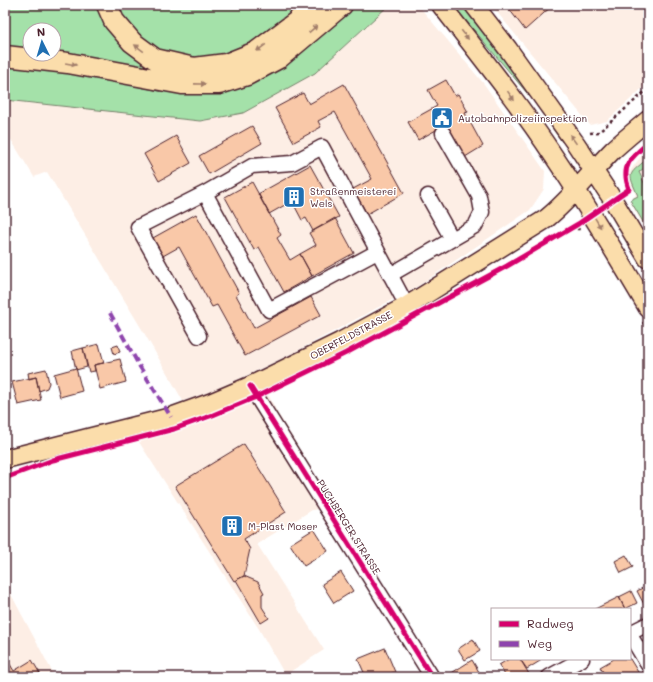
<svg xmlns="http://www.w3.org/2000/svg" width="653" height="682" font-family="Mali,sans-serif">
<rect width="100%" height="100%" fill="#fff"/>
<filter id="ink" filterUnits="userSpaceOnUse"><feTurbulence type="fractalNoise" baseFrequency=".025" numOctaves="2"/><feDisplacementMap in="SourceGraphic" scale="8" xChannelSelector="R" yChannelSelector="G"/><feConvolveMatrix kernelMatrix="1 2 1 2 8 2 1 2 1" color-interpolation-filters="sRGB"/></filter>
<g filter="url(#ink)">
<path fill="#fdeee5" d="M389 5H418L484 84 545 171 544 189 530 210 418 286 291 354 214 391 183 401 143 331 47 172 34 177 5 130V100L200 121 243 113 315 73Z
M491 5H648V83L607 121 590 125Z
M648 147V235L630 201 636 195 627 175Z
M268 394 278 414 335 507 312 510 257 544 324 650 285 675 259 629 139 442 200 423Z
M5 583 55 677H5Z"/>
<path fill="#a4e1a9" stroke="#77806a" d="M5 5H99L111 31 195 76 320 5H333L190 79 54 53V30H30V52L5 50Z
M114 5H304L295 17 227 58 184 60 158 51 132 33Z
M353 5H389L315 73 243 113 200 121 5 100V65L56 70 160 91 191 94 225 92 254 83 277 70Z
M453 5H464L469 11 565 140 562 142 532 99Z
M647 159 648 165 639 172 648 191 647 210 648 213V230L630 200 638 196C628 172 627 176 647 159Z"/>
<path fill="#f9c8a8" stroke="#4a1f2b" d="M506 5H553L525 30Z
M446 80 455 96 458 94 468 112 465 113 483 146 465 157 447 124 418 140 408 122 437 106 428 90Z
M344 84 404 193 367 214 353 189 372 179 335 112 318 121 321 127 294 142 275 108 303 93 309 104Z
M252 126 262 143 209 174 199 156Z
M176 136 191 163 159 181 144 154Z
M310 165 339 217 313 231 306 218 302 220 292 201 269 214 258 194Z
M252 182 281 235 277 238 290 260 300 254 312 276 284 292 259 247 254 250 225 197Z
M196 214 239 293 236 295 254 328 311 297 321 315 245 356 217 305 212 307 179 247 161 257 151 239Z
M335 218 354 253 312 276 300 254 316 245 309 233Z
M99 344 104 363 94 365 95 371 89 372 83 348Z
M118 345 120 352 114 354 112 347Z
M83 348 87 367 76 370 72 351Z
M120 359 126 382 100 389 94 365Z
M76 368 82 391 60 397 54 374Z
M46 369 49 383 47 388 39 391 36 377 29 379 28 373Z
M36 377 41 400 18 405 12 382Z
M244 444 286 512 244 539 250 549 244 576 234 581 175 486Z
M314 529 328 551 304 566 290 544Z
M626 555 633 567 621 573 615 561Z
M341 572 353 591 334 603 322 584Z
M244 576 258 582 264 593 262 594V607L269 618 261 623 236 580Z
M648 585V609L647 610 637 591Z
M631 591 637 603 625 609 619 597Z
M619 597 625 609H595Z
M473 639 480 651 465 660 458 649Z
M385 648 395 672 382 677H366L358 659Z
M5 656 14 671 32 660 42 677H5Z
M509 659H520L529 674 524 677H506L499 665Z
M520 659H539L540 661 527 669Z
M614 659H630L641 677H606L600 667Z
M472 660 482 677H452L450 674Z"/>
<g fill="none" stroke-linecap="round" stroke-linejoin="round">
<g stroke="#4a1f2b" stroke-width="17">
<path id="minor" d="M428 196 452 239
M377 252 269 310 205 193 252 166 292 163 322 147 407 306
M390 275 475 226 482 212 479 196 443 133
M199 336 138 227 205 193
M250 386 432 677
M630 633 648 624
M630 635 648 665
M549 677 582 659"/>
</g>
<g stroke="#4a1f2b" stroke-width="21">
<path id="major" d="M441 5C480 55 520 105 555 158 588 207 618 257 648 308
M474 5 508 49 576 144 613 200 648 259
M5 459 171 417 210 403 250 386 340 342 407 306 546 219C571 199 590 173 613 150 624 140 636 130 648 120"/>
</g>
<g stroke="#4a1f2b" stroke-width="23">
<path id="highway" d="M107 5 114 21 132 42 155 59 194 68 226 64 256 52 296 22 312 5
M5 56 68 63 182 84H219L247 75 279 58 342 5"/>
</g>
<path stroke="#4a1f2b" stroke-width="2.5" stroke-dasharray="3 3" stroke-linecap="butt" d="M590 133 599 132 648 89
M640 149 648 158
M571 228 573 229H582
M643 322 648 330"/>
<use href="#minor" stroke="#fff" stroke-width="14"/>
<use href="#major" stroke="#fbddab" stroke-width="18"/>
<use href="#highway" stroke="#fbddab" stroke-width="20"/>
<path stroke="#8e44ad" stroke-width="4" stroke-dasharray="8 4" stroke-linecap="butt" d="M110 313 140 367 171 417"/>
<g stroke="#fff" stroke-width="8">
<path id="cycleway" d="M250 386 432 677
M5 478 53 460 174 429 213 415 256 397 346 353 507 266 578 224 629 189C620 166 631 157 648 143"/>
</g>
<use href="#cycleway" stroke="#d6006c" stroke-width="5"/>
</g>
<defs><path id="oneway-solid" d="M-6-.8H1V-3.2L6.5 0L1 3.2V.8H-6Z"/></defs>
<g fill="#a27e6b">
<use href="#oneway-solid" transform="translate(313 29) rotate(-41)"/>
<use href="#oneway-solid" transform="translate(465 35) rotate(52)"/>
<use href="#oneway-solid" transform="translate(139 48) rotate(-144)"/>
<use href="#oneway-solid" transform="translate(261 48) rotate(144)"/>
<use href="#oneway-solid" transform="translate(71 64) rotate(10)"/>
<use href="#oneway-solid" transform="translate(200 84) rotate(1)"/>
<use href="#oneway-solid" transform="translate(511 96) rotate(54)"/>
<use href="#oneway-solid" transform="translate(573 139) rotate(-125)"/>
<use href="#oneway-solid" transform="translate(598 223) rotate(59)"/>
</g>
</g>
<defs>
<g id="civic-square" transform="scale(1.15)"><rect x="-9" y="-9" width="18" height="18" rx="4" fill="#1f6fb2" stroke="#fff"/><path d="M-.6-6.5H3V-4.5H.6V-3L4-1V1h2V6H-6V1h2V-1L-.6-3ZM-1.2 2.5V6h2.4V2.5Z" fill="#fff"/></g>
<g id="building-square" transform="scale(1.15)"><rect x="-9" y="-9" width="18" height="18" rx="4" fill="#1f6fb2" stroke="#fff"/><path d="M-4-6H4V6H1V3H-1V6H-4ZM-2.5-4.3h1.7v1.8h-1.7ZM.8-4.3h1.7v1.8H.8ZM-2.5-1h1.7V.8h-1.7ZM.8-1h1.7V.8H.8Z" fill="#fff"/></g>
</defs>
<g fill-rule="evenodd">
<use href="#civic-square" x="442" y="118"/>
<use href="#building-square" x="294" y="197"/>
<use href="#building-square" x="232" y="526"/>
</g>
<g text-anchor="middle" dominant-baseline="central" stroke-width="3" stroke-linejoin="round" paint-order="stroke">
<g font-size="10" fill="#4a1f2b" stroke="#fff" text-anchor="start">
<text x="458" y="118">Autobahnpolizeiinspektion</text>
<text x="310" y="191">Straßenmeisterei<tspan x="310" dy="12">Wels</tspan></text>
<text x="248" y="526">M-Plast Moser</text>
</g>
<g font-size="10" fill="#4a1f2b" stroke="#fff">
<text transform="translate(351 335) rotate(-28)">OBERFELDSTRASSE</text>
<text transform="translate(349 527) rotate(58)">PUCHBERGER STRASSE</text>
</g>
</g>
<rect width="653" height="682" fill="none" stroke="#fff" stroke-width="20"/>
<rect x="10" y="10" width="633" height="662" fill="none" stroke="#4a1f2b" stroke-width="1.5" filter="url(#ink)"/>
<rect x="491" y="608" width="140" height="52" fill="#ffffff" stroke="#b7a5aa"/>
<rect x="499" y="621" width="20" height="6" fill="#d6006c" stroke="#b7a5aa"/>
<text x="527" y="628" font-size="12" fill="#4a1f2b">Radweg</text>
<rect x="499" y="641" width="20" height="6" fill="#8e44ad" stroke="#b7a5aa"/>
<text x="527" y="648" font-size="12" fill="#4a1f2b">Weg</text>
<g transform="translate(42 42) rotate(355)"><circle r="19" fill="#ffffff" stroke="#b7a5aa"/>
<path d="M0-3L7 15L0 10L-7 15Z" fill="#1f6fb2"/>
<text y="-6" font-size="11" font-weight="bold" text-anchor="middle" fill="#4a1f2b">N</text>
</g>
</svg>
